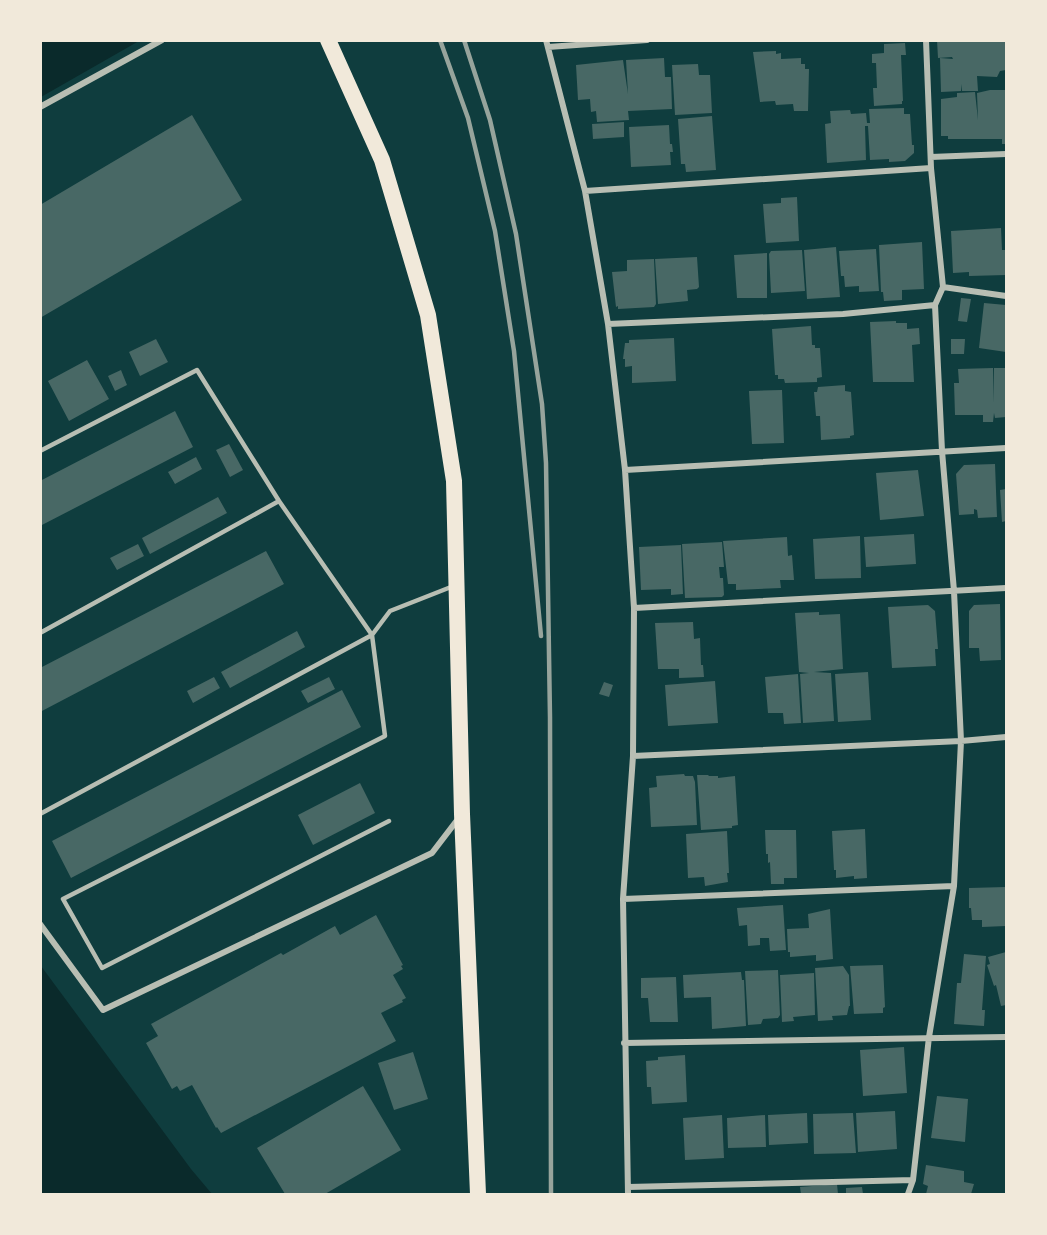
<svg xmlns="http://www.w3.org/2000/svg" width="1047" height="1235" font-family="Lato,sans-serif">
<rect width="100%" height="100%" fill="#0f3d3e"/>
<path fill="#0a2a2b" d="M41 40H139V41L41 97Z
M41 966 191 1169 212 1194H41Z"/>
<path fill="#486865" d="M937 40H1006V70L1000 71 997 77 977 76 978 91H962L961 84V91L941 92 940 58 953 59 952 57 938 58Z
M905 43 906 55H901L903 101H902V104L874 106 873 88H877L876 63H872V54L884 53V44Z
M776 51V54L781 53V59L801 58V64H805V69H809L808 111H794L793 104 776 105 775 101 760 102 753 52Z
M664 58 665 77H671L672 109 628 111 629 120 597 122 596 111 591 112 590 99 578 100 576 65 623 60 628 94 626 60Z
M698 64 699 75H710L712 113 675 115 672 65Z
M990 90H1006V144H1002V139H948V136H941V99L957 97V93L975 92 978 120 977 93Z
M904 108V114H910L912 145H914V153L905 161 889 162V159L870 160 868 126H865L866 160 827 163 825 124 831 123 830 111 850 110 851 114 866 113 867 123H870L869 109Z
M192 115 242 200 40 318V205Z
M712 116 716 170 686 172 685 164H681L678 119Z
M624 122V137L593 139 592 124Z
M669 125 670 144H672L673 152H670L671 165 631 167 629 127Z
M797 197 799 241 766 243 763 204 781 203V198Z
M1001 228 1002 250H1005L1006 275 969 276V272L953 273 951 231Z
M922 242 924 289 902 290V300L884 301 883 292H881L879 245Z
M836 247 840 297 807 299 804 250Z
M876 249 879 291 859 292V286L845 287 844 276H841L839 251Z
M802 250 805 291 771 293 769 254 771 251Z
M767 253V298H737L734 255Z
M697 257 699 287 697 289 687 290 688 301 658 304 655 259Z
M654 259 656 304 654 307 618 309V306L616 307 612 272 627 271V260Z
M961 298 971 299 967 322 958 321Z
M984 303 1006 305V352L979 348Z
M896 321V323H907V329L919 328 920 344 912 345 914 382H873L870 322Z
M811 326 812 345H815V348H820L822 377 817 378V382L785 383 784 379H778V375H775L772 329Z
M674 338 676 381 632 383V366L625 367V359H623L625 343H629V340Z
M156 339 168 362 140 376 129 352Z
M951 339H965L964 354H951Z
M87 360 109 399 69 421 48 381Z
M993 368 994 403V368H1006V417L995 418 994 413 993 422H983V415H955L954 383H959L958 369Z
M121 370 127 385 115 391 108 376Z
M845 385V391L851 392 854 435 850 436V438L821 440 820 416H816L814 392H817L818 387Z
M782 390 784 443 752 444 749 391Z
M175 411 193 447 40 526V481Z
M229 444 243 470 230 477 216 450Z
M196 457 202 469 175 484 168 472Z
M995 464 997 517 978 518 977 510 974 509V514L959 515 956 474 964 465Z
M918 470 924 516 880 520 876 473Z
M1006 489V521L1002 522 1000 490Z
M218 497 227 513 150 554 142 538Z
M914 534 916 564 866 567 864 537Z
M860 536 861 578 815 579 813 539Z
M787 537 788 556 792 555 794 580H780L781 588 736 590V584H728L723 541Z
M722 542 724 567H719L720 578H723L724 595 722 597 685 598 682 544Z
M138 544 144 556 117 570 110 558Z
M681 545 683 594 671 595V589L641 590 639 547Z
M266 551 284 584 40 712V668Z
M1000 604 1001 660 980 661 979 648H969V611L974 605Z
M928 605 935 611 938 649H935L936 666 892 668 888 607Z
M819 612V615L840 614 843 669 814 672 831 673 834 721 803 723 800 674 809 673 799 672 795 613Z
M693 622 694 639 700 638 701 665H703L704 677 679 678V669H658L655 623Z
M297 631 305 647 230 688 221 672Z
M868 672 871 720 838 722 835 674Z
M798 674 801 723 784 724 783 713H768L765 677Z
M214 677 220 688 193 703 187 691Z
M329 677 335 689 308 703 301 691Z
M715 681 718 723 668 726 665 685Z
M604 682 613 685 609 697 599 694Z
M342 690 361 727 71 878 52 841Z
M684 774 685 776H693L695 782 697 825 651 827 649 788 657 787 656 776Z
M697 775H708L709 776H718V778L735 776 738 825 732 826V828L701 830Z
M360 783 375 813 313 845 298 815Z
M865 829 867 878 854 879V876L836 878V870H834L832 831Z
M765 830H796L797 878H784V884H771L770 862 768 863V854H766Z
M727 831 729 873H727L728 882 705 886 704 877 688 878 686 834Z
M1006 887V926L982 927V920H972L971 908H969V888Z
M783 905 786 950 770 951 769 938H760V945L748 946 747 925 739 926 737 908Z
M830 909 833 959 816 961V955L790 957V952H788L787 929 809 928 808 914Z
M376 915 403 965 401 966 403 969 393 975 406 998 402 1000 403 1002 381 1013 396 1041 221 1133 217 1127 216 1128 192 1085 180 1091 177 1086 172 1089 146 1043 158 1036 151 1024 281 953 283 955 335 926 340 935Z
M1006 952V1005L1001 1006 996 985 994 986 987 965 990 964 988 957Z
M964 954 986 956 982 1010H985L984 1026 954 1024 957 983H961Z
M883 965 885 1007 883 1008V1013L854 1014 850 966Z
M843 966 849 975 850 1006H849L847 1015 832 1016 833 1020 818 1021 815 968Z
M778 970 780 1015 778 1018 763 1019 761 1024 748 1025 745 971Z
M741 972 742 980H744L746 1026 712 1029 711 997 684 998 683 975Z
M814 973 815 1015 793 1017 794 1021 782 1022 780 975Z
M676 977 678 1022H650L648 998H641V978Z
M904 1047 907 1093 863 1096 860 1050Z
M413 1052 428 1099 394 1110 378 1063Z
M685 1055 687 1102 652 1104 651 1087H647L646 1061 658 1060V1057Z
M363 1086 401 1150 325 1194H285L257 1148Z
M937 1096 968 1099 965 1142 931 1138Z
M895 1111 897 1149 858 1152 856 1113Z
M807 1113 808 1143 769 1145 768 1115Z
M853 1113 856 1153 814 1154 813 1114Z
M722 1115 724 1158 685 1160 683 1118Z
M765 1115 766 1147 728 1148 727 1118Z
M926 1165 964 1171V1182L974 1184 971 1194H926L928 1186 923 1184Z
M837 1184 838 1194H801L800 1187Z
M862 1187 863 1194H846V1188Z"/>
<g fill="none" stroke-linecap="round" stroke-linejoin="round">
<path stroke="#b8beb3" stroke-width="4.5" d="M40 451 197 370 279 501
M40 633 279 501 372 635 385 736 63 899 102 968 389 821
M40 814 372 635 390 611 451 587"/>
<path stroke="#b8beb3" stroke-width="6" d="M546 40 585 191 608 324 625 470 634 608 633 756 623 899 628 1194
M548 47 647 40
M40 107 162 40
M931 157 1006 154
M585 191 931 168
M943 287 1006 296
M608 324 843 314 935 305
M625 470 1006 448
M634 608 1006 588
M633 756 961 741 1006 737
M623 899 954 886
M40 924 103 1010 432 853 458 819
M624 1043 1006 1037
M628 1187 913 1180
M908 1194 913 1180 929 1037 954 886 961 741 954 591 942 451 935 305 943 287 931 168 926 40"/>
<path stroke="#f1e9da" stroke-width="16" d="M328 40 382 160 428 315 454 481 462 814 478 1194"/>
<path stroke="#97a49c" stroke-width="4.5" d="M440 40 468 118 495 231 514 351 541 636
M464 40 490 120 516 234 542 404 546 463 550 717 551 1194"/>
</g>
<rect width="1047" height="1235" fill="none" stroke="#f1e9da" stroke-width="84"/>
</svg>
